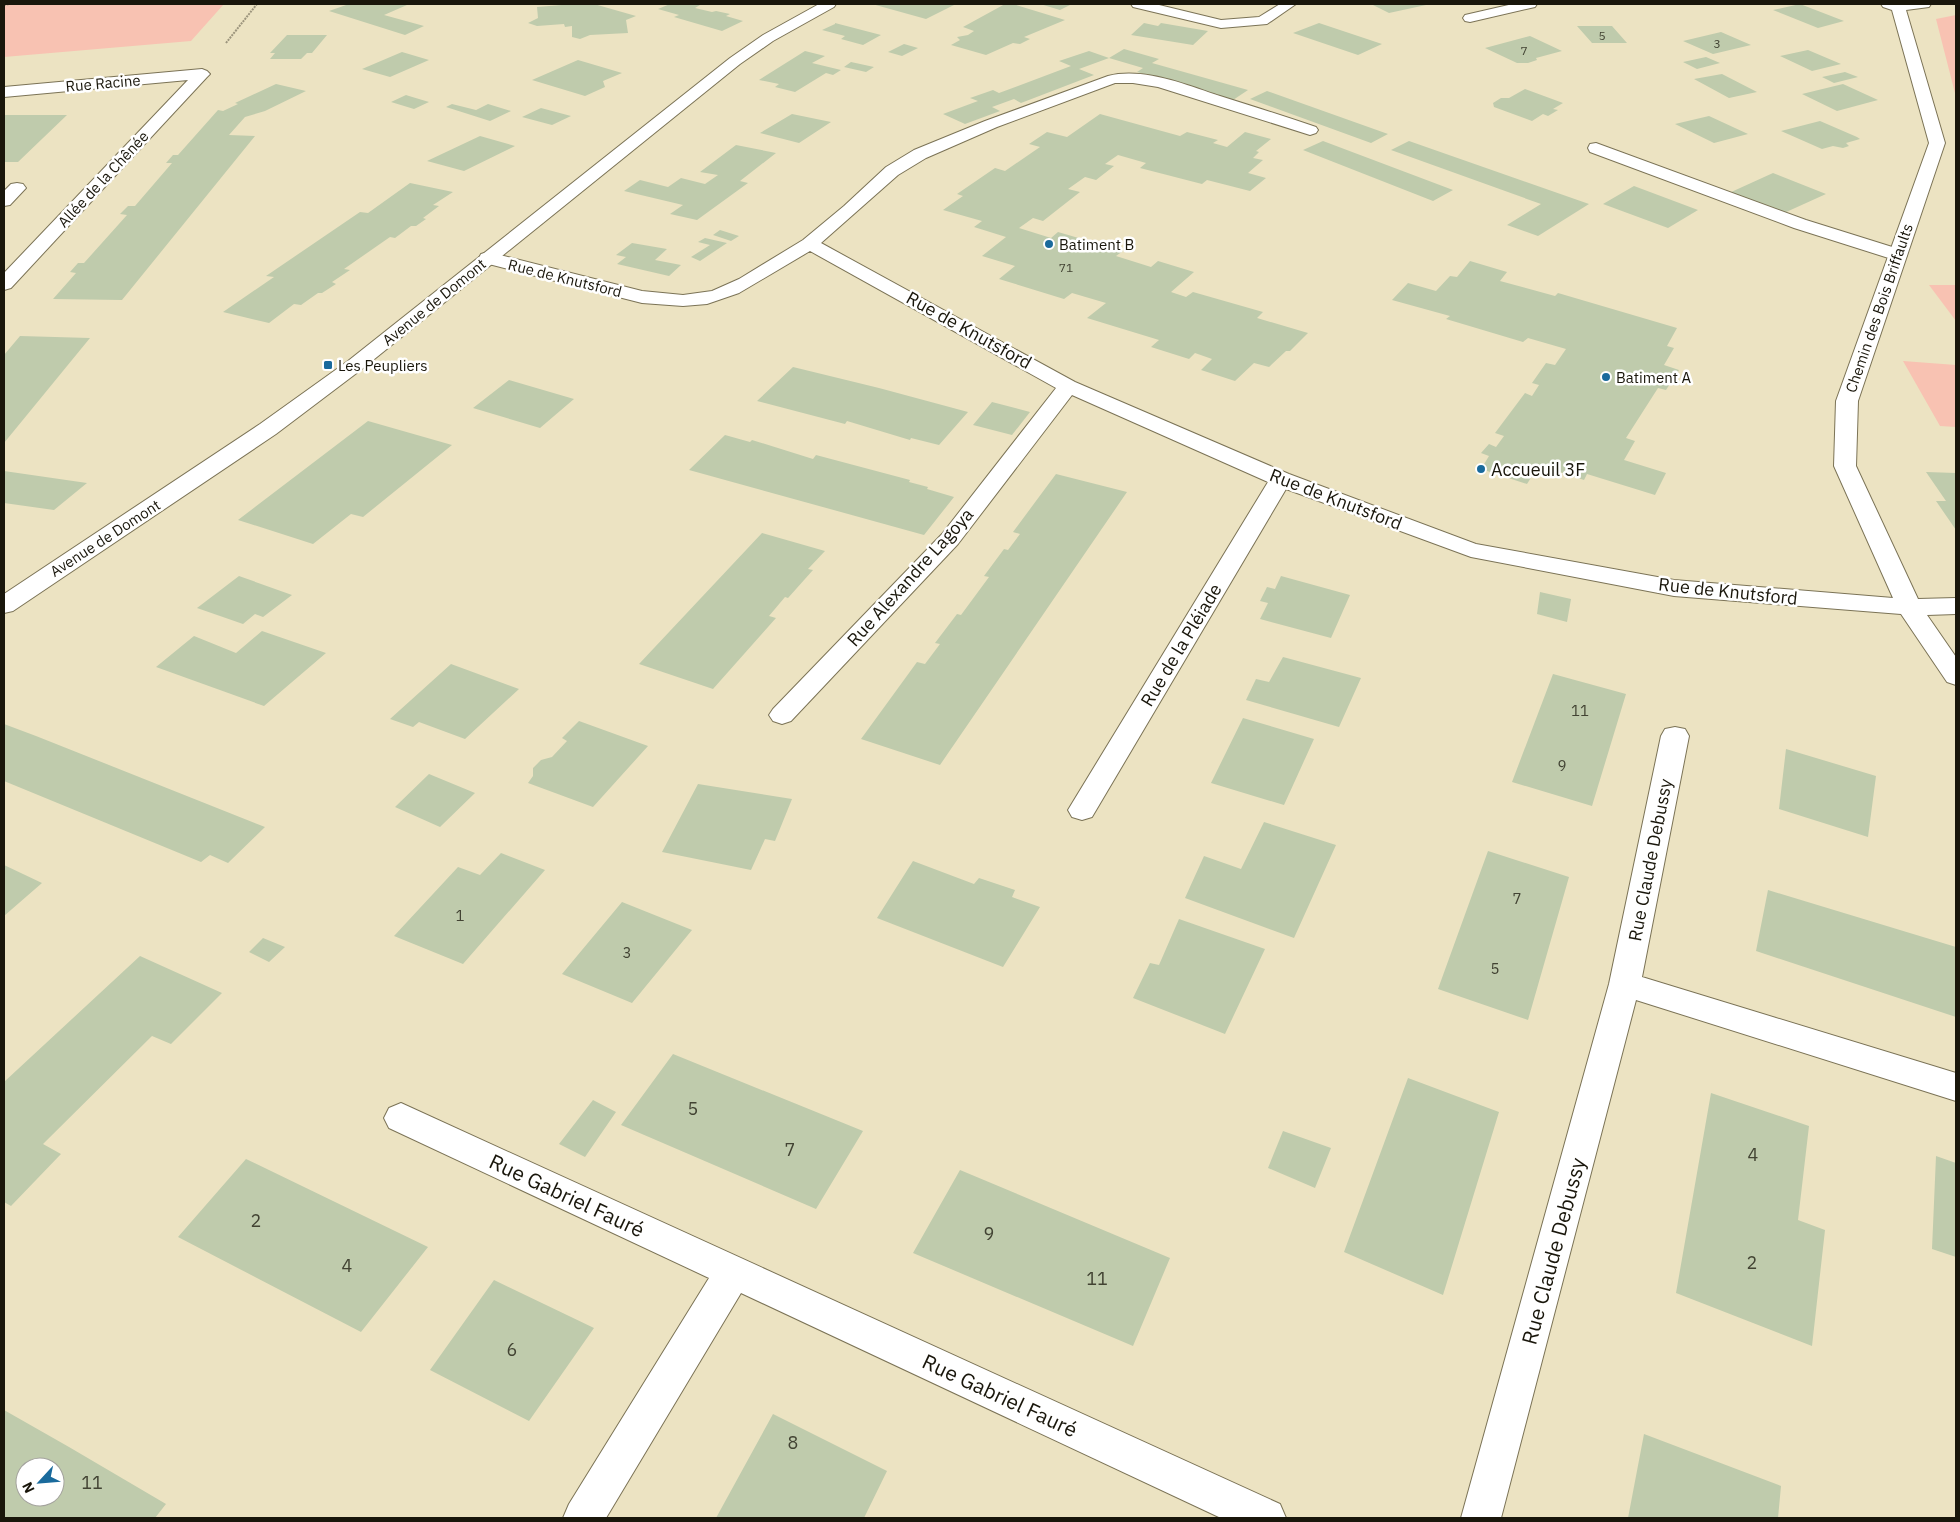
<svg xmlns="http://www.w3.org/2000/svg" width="1960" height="1522" font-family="'IBM Plex Sans',sans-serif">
<rect width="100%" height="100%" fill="#ece3c2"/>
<path fill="#f8c2b2" d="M4 4H224L191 41 4 57Z
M1956 15V97L1936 19Z
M1929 285H1956V321Z
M1903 361 1956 365V427L1940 426Z"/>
<path fill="#bfcbac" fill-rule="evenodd" d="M349 4 407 5 384 15 424 26 405 35 329 11Z
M574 4H594L636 16 626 20 628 33 590 35 580 39 572 37V26L565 27 564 24 537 26 528 23 538 18 537 7Z
M670 4H694L700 5 695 8 712 12 716 11 730 14 726 16 743 21 722 31 674 17 679 15 658 9Z
M872 4H956L926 19Z
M1005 4H1013L1065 20 1024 37 1030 39 1020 44 1013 43 986 55 951 45 960 40 957 37 968 35 974 31 963 27Z
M1040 4H1072L1060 10Z
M1371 4H1426V5L1389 13Z
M1800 4 1844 21 1818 28 1773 10Z
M1144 23 1158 26 1161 23 1208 31 1193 45 1131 35Z
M1319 23 1382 44 1358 55 1293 33Z
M835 24V23L881 35 863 45 841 39 845 36 822 30Z
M1577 26H1612L1627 43H1592Z
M1721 32 1751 45 1713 54 1683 41Z
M287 35H327L312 53H307L301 59H270L275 53H270Z
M1530 36 1562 51 1536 58 1537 60 1528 63H1517L1485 48Z
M904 44 918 48 902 56 888 52Z
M1124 49 1159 59 1152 63 1248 90 1233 100 1137 72 1143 68 1109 58 1079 69 1094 75 1021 103 1014 99 992 107 1000 111 965 124 943 114 978 101 970 98 993 90 999 93 1071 66 1059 61 1089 51 1109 58Z
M1808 50 1841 64 1812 71 1780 56Z
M805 51 825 56 812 63 841 70 833 75 826 73 795 92 775 87 779 84 759 80Z
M402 52 429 60 390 77 362 69Z
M1706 57 1720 63 1697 69 1683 62Z
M578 60 622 73 603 81 605 87 585 96 532 80Z
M851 62 874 67 866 72 844 67Z
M1845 72 1858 77 1834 83 1822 77Z
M1722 74 1757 92 1729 98 1694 79Z
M276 84 306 91 265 111 245 117 229 135 255 136 122 300 53 299 76 273 70 272 78 263H84L127 215 120 214 128 206H135L172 163H166L173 155H178L218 110 223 111 238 104 235 103Z
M1843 84 1878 100 1837 111 1802 94Z
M1525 89 1563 103 1553 109 1558 110 1548 116 1543 114 1532 121 1494 107 1493 103 1501 98H1509Z
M1267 91 1388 134 1371 143 1250 99Z
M406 95 409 96 429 102 414 109 391 102Z
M452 104 476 110 488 104 511 111 490 121 446 107Z
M541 108 571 116 552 125 522 117Z
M792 114 831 122 799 143 760 133Z
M1100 114 1180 136 1187 132 1218 140 1213 143 1227 147 1245 132 1271 139 1256 151 1259 152 1253 158 1263 160 1248 173 1266 178 1250 191 1207 180 1202 184 1140 168 1146 163 1118 155 1105 164 1114 166 1096 180 1085 177 1068 189 1080 192 1043 221 1033 218 1019 228 1051 238 1058 232 1123 251 1116 256 1151 267 1158 261 1194 272 1171 292 1186 297 1193 292 1263 312 1257 318 1308 333 1290 351H1286L1269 367 1254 363 1235 381 1201 370 1212 359 1195 353 1189 359 1151 347 1159 340 1087 318 1106 303 1072 293 1064 299 999 279 1015 266 982 256 1006 237 974 227 982 221 943 210 963 196 957 194 995 168 1005 171 1040 147 1029 144 1047 132 1067 137Z
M4 115H67L18 162H4Z
M1709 116 1748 134 1714 143 1675 124Z
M1820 121 1857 137 1860 139 1846 143 1849 146 1843 148 1833 146 1822 149 1781 131Z
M480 136 515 146 464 171 427 161Z
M1323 141 1453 190 1433 201 1303 150Z
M1409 141 1589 204 1538 236 1507 225 1541 204 1391 150Z
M736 145 776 153 740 181 748 183 697 220 670 214 683 205 624 191 640 180 668 187 681 178 705 184 718 175 700 172Z
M1773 173 1826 194 1784 213 1729 193Z
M410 183 453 192 433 205 439 206 423 218 426 219 416 226H411L395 238 390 237 344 269 350 270 332 282 336 284 322 293H318L301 305 294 304 269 323 223 312 274 277 266 276 360 212 368 213Z
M1634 186 1698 210 1668 228 1603 204Z
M720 230 739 236 731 241 713 235Z
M705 238 727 243 700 261 691 257 710 245 698 242Z
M632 243 667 249 655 260 681 265 669 276 617 264 626 257 616 255Z
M1470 261 1507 272 1500 281 1555 296 1558 293 1677 328 1667 346 1674 348 1664 365 1679 370 1666 390 1658 388 1626 438 1635 441 1624 460 1666 473 1655 495 1587 474 1584 480 1539 465 1527 484 1481 469 1489 456 1481 453 1489 444 1496 447 1504 436 1495 433 1525 393 1532 396 1539 385 1532 383 1546 363 1555 365 1566 349 1528 338 1523 342 1446 319 1450 316 1392 300 1408 283 1436 291 1450 276 1457 277Z
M20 336 90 338 4 443V355Z
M793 367 879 388 968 412 939 445 911 438 910 440 847 421 845 424 757 401Z
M509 380 574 399 540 428 473 408Z
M992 402 1030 412 1012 435 973 425Z
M368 421 452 445 363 517 351 514 313 544 238 520Z
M725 435 750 442 752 440 813 459 816 455 910 480 909 482 928 487 927 489 954 497 924 535 689 470Z
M4 471 87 483 54 510 4 503Z
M1926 472 1956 473V530L1936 501H1946Z
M1056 474 1127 492 940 765 861 739 917 662 925 664 940 644 935 643 957 614 961 615 989 577 984 576 1004 549 1008 550 1020 534 1013 532Z
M762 533 825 551 808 569 813 570 788 598 785 597 769 616 776 618 713 689 639 664Z
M239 576 292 595 263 617 255 614 243 624 197 608Z
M1281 576 1350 595 1331 638 1260 619 1268 603 1260 601 1267 587 1275 589Z
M1540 592 1571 599 1567 622 1537 614Z
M262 631 326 653 264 706 156 667 194 636 236 653Z
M1283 657 1361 678 1339 727 1246 700 1256 679 1269 682Z
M451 664 519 689 465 739 419 722 413 727 390 719Z
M1553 674 1626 694 1592 806 1512 782Z
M1243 718 1314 739 1284 805 1211 783Z
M579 721 648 746 593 807 528 783 533 776V768L541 760 552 757 567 741 562 738Z
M4 724 36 736 265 827 228 863 210 855 201 862 4 781Z
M1786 749 1876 776 1868 837 1779 809Z
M429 774 475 793 440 827 395 807Z
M698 784 792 799 775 841 765 839 751 870 662 852Z
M1264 822 1336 845 1294 938 1185 898 1204 856 1241 869Z
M1488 851 1569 877 1528 1020 1438 989Z
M501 853 545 870 463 964 394 936 458 867 480 875Z
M913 861 974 884 979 878 1015 890 1012 897 1040 907 1003 967 877 918Z
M4 865 42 883 4 916Z
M1768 890 1956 947V1017L1756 951Z
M622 902 692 930 632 1003 562 974Z
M1179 919 1265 949 1225 1034 1133 998 1150 963 1159 965Z
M263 938 285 947 269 962 249 952Z
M140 956 222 993 171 1044 152 1036 43 1144 61 1154 11 1206 4 1202V1082Z
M673 1054 863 1131 816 1209 621 1125Z
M1408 1078 1499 1112 1443 1295 1344 1252Z
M1711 1093 1809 1126 1798 1220 1825 1230 1812 1346 1676 1293Z
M593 1100 616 1112 585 1157 559 1144Z
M1283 1131 1331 1148 1315 1188 1268 1168Z
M1936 1156 1956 1163V1257L1932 1249Z
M246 1159 428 1247 361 1332 178 1237Z
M960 1170 1170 1258 1133 1346 913 1253Z
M494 1280 594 1328 529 1421 430 1370Z
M4 1410 69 1447 166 1504 155 1518H4ZM25 1467H55V1497H25Z
M773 1414 887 1471 864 1518H716Z
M1644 1434 1781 1486 1778 1518H1628Z"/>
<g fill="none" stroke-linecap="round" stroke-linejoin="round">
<g stroke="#7b7356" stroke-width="2">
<path id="service" d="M1596 143 1806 220 1905 251 1907 255 1905 259 1898 261 1794 228 1590 152 1588 148 1590 144Z"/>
</g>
<g stroke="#7b7356" stroke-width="2">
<path id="minor" d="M1131 4H1155L1221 20 1259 17 1280 4H1296L1267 24 1221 28 1133 7Z
M1513 4H1537L1535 7 1470 22 1465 21 1463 18 1465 15Z
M1881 4H1931L1929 7 1906 10 1945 143 1858 401 1856 466 1918 599 1956 598V614L1927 615 1956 657V685L1947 682 1901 614 1674 596 1471 557 1286 489 1092 817 1082 820 1072 817 1068 810 1268 482 1072 395 958 544 791 721 782 724 773 721 769 715 773 709 942 534 1056 388 810 251 739 293 707 304 683 306 642 303 481 262 479 258 481 254 488 252 642 291 683 295 712 291 739 279 803 240 844 206 886 167 914 150 985 121 1108 76C1144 67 1186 85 1220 96 1252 106 1284 116 1316 127L1318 130 1316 133 1310 135 1158 87 1133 83H1115L997 127 926 158 898 175 821 243 1075 382 1289 474 1476 544 1674 580 1893 598 1834 466 1836 401 1929 143 1892 10 1883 7Z
M202 69 207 71 210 74 207 77 11 288 4 290V273L188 80 4 97V87Z
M17 183 23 184 26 188 10 205 4 206V191L11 184Z
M1675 727 1685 729 1689 736 1642 977 1956 1073V1101L1636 1000 1501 1518H1461L1609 984 1661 736 1665 729Z
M401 1103 1280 1504 1286 1518H1221L741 1293 606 1518H563L569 1504 709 1278 389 1128 384 1118 389 1108Z"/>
</g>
<g stroke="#7b7356" stroke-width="2">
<path id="secondary" d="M819 4H836L834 7 773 41 740 64 362 369 276 434 13 611 4 613V594L260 424 348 361 730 58 763 35Z"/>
</g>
<path stroke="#9c957d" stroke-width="2" stroke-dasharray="2 1" stroke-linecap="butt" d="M4 5 9 4
M226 43 257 4"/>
<use href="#service" fill="#fff" fill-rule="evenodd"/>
<use href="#minor" fill="#fff" fill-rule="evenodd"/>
<use href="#secondary" fill="#fff" fill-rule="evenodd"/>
</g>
<g fill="#196a9c" stroke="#fff" stroke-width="2">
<circle cx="1049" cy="244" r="5"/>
<rect x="323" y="360" width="10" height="10" rx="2.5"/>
<circle cx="1606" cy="377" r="5"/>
<circle cx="1481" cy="469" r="5"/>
</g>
<g text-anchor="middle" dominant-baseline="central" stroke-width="5" stroke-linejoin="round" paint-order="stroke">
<g font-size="12" fill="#424333">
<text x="1602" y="35">5</text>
<text x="1717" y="43">3</text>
<text x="1524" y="50">7</text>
<text x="1066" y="267">71</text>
</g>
<g font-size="15" fill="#19160b" stroke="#fff">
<text transform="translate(103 83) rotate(-5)">Rue Racine</text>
<text transform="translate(103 179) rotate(-47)">Allée de la Chênée</text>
<text transform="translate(565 278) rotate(14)">Rue de Knutsford</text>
<text transform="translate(434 302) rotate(-39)">Avenue de Domont</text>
<text transform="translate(1879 308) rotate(-71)">Chemin des Bois Briffaults</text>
<text transform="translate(105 538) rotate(-33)">Avenue de Domont</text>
</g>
<g font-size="15" fill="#19160b" stroke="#fff" text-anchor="start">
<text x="1059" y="244">Batiment B</text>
<text x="338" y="365">Les Peupliers</text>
<text x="1616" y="377">Batiment A</text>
</g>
<g font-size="15" fill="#424333">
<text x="1580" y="710">11</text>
<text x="1562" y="765">9</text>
<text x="1517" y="898">7</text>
<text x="460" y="915">1</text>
<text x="627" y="952">3</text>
<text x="1495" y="968">5</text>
</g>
<g font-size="18" fill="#19160b" stroke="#fff">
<text transform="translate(969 330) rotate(29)">Rue de Knutsford</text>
<text transform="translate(1336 499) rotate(21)">Rue de Knutsford</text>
<text transform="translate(910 577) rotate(-48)">Rue Alexandre Lagoya</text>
<text transform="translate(1728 591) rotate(6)">Rue de Knutsford</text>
<text transform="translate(1181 645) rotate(-59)">Rue de la Pléiade</text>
<text transform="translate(1650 860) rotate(-79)">Rue Claude Debussy</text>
</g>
<g font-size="18" fill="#19160b" stroke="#fff" text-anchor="start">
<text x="1491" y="469">Accueuil 3F</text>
</g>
<g font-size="18" fill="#424333">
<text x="693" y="1108">5</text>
<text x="790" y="1149">7</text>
<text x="1753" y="1154">4</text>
<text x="256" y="1220">2</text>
<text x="989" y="1233">9</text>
<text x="1752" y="1262">2</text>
<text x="347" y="1265">4</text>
<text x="1097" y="1278">11</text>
<text x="512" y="1349">6</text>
<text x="793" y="1442">8</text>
<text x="92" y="1482">11</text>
</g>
<g font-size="21" fill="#19160b" stroke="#fff">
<text transform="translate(567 1195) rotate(25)">Rue Gabriel Fauré</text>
<text transform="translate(1553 1251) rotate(-75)">Rue Claude Debussy</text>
<text transform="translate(1000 1395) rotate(25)">Rue Gabriel Fauré</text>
</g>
</g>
<rect width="1960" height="1522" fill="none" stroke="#19160b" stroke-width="10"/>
<g transform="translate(40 1482) rotate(244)"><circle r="24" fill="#ffffff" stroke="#a3a29d"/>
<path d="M0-4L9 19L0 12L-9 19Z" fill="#196a9c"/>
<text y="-8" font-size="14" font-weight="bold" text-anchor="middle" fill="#19160b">N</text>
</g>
</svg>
